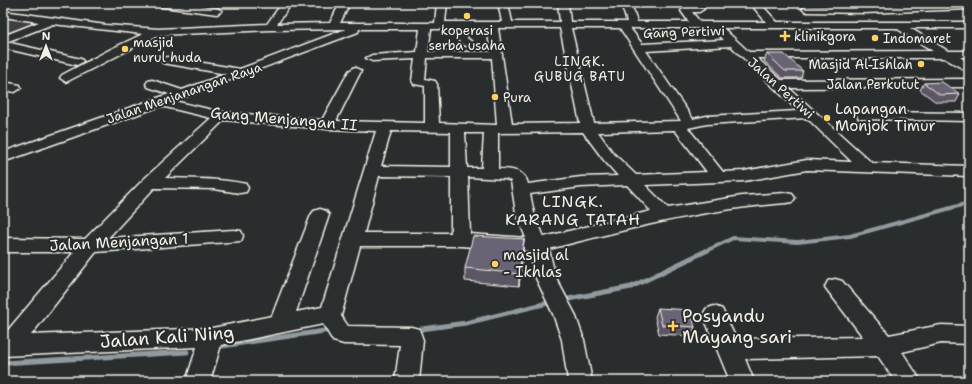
<svg xmlns="http://www.w3.org/2000/svg" width="972" height="384" font-family="'Shantell Sans',sans-serif">
<rect width="100%" height="100%" fill="#2a2d2e"/>
<filter id="ink" filterUnits="userSpaceOnUse"><feTurbulence type="fractalNoise" baseFrequency=".025" numOctaves="2"/><feDisplacementMap in="SourceGraphic" scale="8" xChannelSelector="R" yChannelSelector="G"/><feConvolveMatrix kernelMatrix="1 2 1 2 8 2 1 2 1" color-interpolation-filters="sRGB"/></filter>
<g filter="url(#ink)">
<path fill="#3d3d43" d="M3 16 46 21 3 37Z"/>
<g fill="none" stroke-linecap="round" stroke-linejoin="round">
<path stroke="#8f9b9f" stroke-width="4" d="M706 251 733 238 798 242 850 236 969 203"/>
<path stroke="#8f9b9f" stroke-width="5" d="M563 300 631 287 708 250
M414 330 466 323 552 302
M222 346 331 330
M3 363 187 352"/>
<g stroke="#f4f1e8" stroke-width="3">
<path id="minor" d="M150 3H177L217 8 222 11 217 14 155 6Z
M282 3H292L277 24 330 23 340 3H350L340 23H435L437 3H447L445 22H502L498 3H508L512 22H560L558 3H568L570 22H627L621 3H631L637 22H689L681 11C686 5 698 4 704 9L699 12H692L700 22H766L750 3H760L777 22H969V28H910L948 51H969V57H960L969 63V72L944 58H757L781 80 969 79V87L789 88 872 163 969 166V176L807 170 744 181 645 185 668 208 742 196 786 193 792 194 795 198 792 202 786 203C703 209 628 229 549 249L555 276 575 314 584 340 592 381H568L562 340 553 314 535 276 530 251 461 246H360L341 316 348 326 411 327 419 329 423 340 419 381H395L400 345 344 344 333 341 323 324 221 345 210 381H186L197 347 3 356V336L74 252H3V238L85 239 144 179 211 118 161 106 3 162V152L169 94 148 87 146 84 148 81 152 80 182 90 226 74 163 63 161 61 163 59 167 57 240 69 346 29 270 30 158 35 66 82 60 78 62 75 111 49 143 34 53 24 6 42 81 59 83 61 81 63 77 65 3 48V36L39 22 3 17V11L106 25 158 29 267 24ZM466 28H487L491 52H428L431 29H456L457 39 463 45 467 46 473 43 467 38ZM498 28H560L580 123 512 124ZM571 28H620L681 121 594 123ZM630 28H711L724 40 642 44ZM723 28H896L933 51 749 52ZM359 29H420L417 52 372 55 366 58 372 61 415 59 412 81 414 84 425 86V123L336 121 361 71 355 67 349 71 322 120 221 112 174 101 358 32ZM731 46 798 111 707 116 693 119 646 51ZM427 58H492L497 125 439 123 437 84 435 81 425 79ZM807 118 852 162 807 160 744 171 723 172 688 128 707 124ZM224 120 327 129 376 131 322 307 296 312 329 215 326 211 320 209 314 211 311 215 272 316 212 328 31 335 96 252 241 241 243 236 241 231 234 230 108 238 154 188 214 189 240 193 246 192 248 188 246 184C219 178 192 179 165 178ZM675 130 707 172 636 175 613 153 598 132ZM391 131 451 132V167L381 166ZM583 132 603 159 618 176 581 177 528 184C525 170 510 169 498 169V133ZM465 133H484L482 168H467ZM379 176 451 177V233H364ZM468 177 506 179 511 181 516 213 526 238 470 234ZM627 185 651 211 544 237 534 213 530 194 581 187Z
M969 3V9L864 13 807 12 802 9 807 6 864 7Z
M3 82 20 85 21 88 15 92 3 90Z
M864 112 969 113V121L859 119 857 116 859 113Z
M835 279 842 281 889 335 941 325 969 326V344L941 343 902 352 921 381H895L878 356 745 359 754 381H730L703 315 706 309 714 306 722 309 736 339 863 337 825 287 828 281Z"/>
</g>
<use href="#minor" fill="#2a2d2e" fill-rule="evenodd"/>
</g>
<path fill="#5b5564" stroke="#f4f1e8" d="M767 54 803 71 801 78H782L764 61Z
M924 83 960 94 956 102H936L920 90Z
M524 239 523 252 519 286 465 281V268Z
M658 308 695 327 692 336 659 334 655 317Z"/>
<path fill="#4a4551" stroke="#f4f1e8" d="M524 239 523 252 519 286V274Z"/>
<path fill="#6a6374" stroke="#f4f1e8" d="M767 54H784L803 71H785Z
M942 82 960 94 940 95 924 83Z
M473 236 524 239 519 274 465 268Z
M658 308 690 310 695 327 662 325Z"/>
</g>
<g fill="#ffd166" stroke="#2a2d2e" stroke-width="1.5">
<circle cx="467" cy="16" r="4"/>
<path d="M783 30h4v4h4v4h-4v4h-4v-4h-4v-4h4z"/>
<circle cx="875" cy="38" r="4"/>
<circle cx="125" cy="49" r="4"/>
<circle cx="921" cy="64" r="4"/>
<circle cx="495" cy="97" r="4"/>
<circle cx="827" cy="118" r="4"/>
<circle cx="495" cy="264" r="4"/>
<path d="M671 320h4v4h4v4h-4v4h-4v-4h-4v-4h4z"/>
</g>
<g text-anchor="middle" dominant-baseline="central" stroke-width="4" stroke-linejoin="round" paint-order="stroke">
<g font-size="13" fill="#f4f1e8" stroke="#2a2d2e" text-anchor="start">
<text x="467" y="30" text-anchor="middle">koperasi<tspan x="467" dy="15">serba usaha</tspan></text>
<text x="794" y="36">klinikgora</text>
<text x="883" y="38">Indomaret</text>
<text x="133" y="42">masjid<tspan x="133" dy="15">nurul huda</tspan></text>
<text x="913" y="64" text-anchor="end">Masjid Al-Ishlah</text>
<text x="503" y="97">Pura</text>
</g>
<g font-size="13" fill="#f4f1e8" stroke="#2a2d2e">
<text transform="translate(684 32) rotate(-2)">Gang Pertiwi</text>
<text x="873" y="84">Jalan Perkutut</text>
<text transform="translate(781 88) rotate(42)">Jalan Pertiwi</text>
<text transform="translate(184 93) rotate(-19)">Jalan Menjanangan Raya</text>
</g>
<g font-size="13" letter-spacing="1" fill="#f4f1e8" stroke="#2a2d2e">
<text x="580" y="61">LINGK.<tspan x="580" dy="15">GUBUG BATU</tspan></text>
</g>
<g font-size="15" fill="#f4f1e8" stroke="#2a2d2e" text-anchor="start">
<text x="835" y="109">Lapangan<tspan x="835" dy="17">Monjok Timur</tspan></text>
<text x="503" y="255">masjid al<tspan x="503" dy="17">- Ikhlas</tspan></text>
</g>
<g font-size="15" fill="#f4f1e8" stroke="#2a2d2e">
<text transform="translate(284 119) rotate(5)">Gang Menjangan II</text>
<text transform="translate(119 242) rotate(-3)">Jalan Menjangan 1</text>
</g>
<g font-size="16" letter-spacing="1" fill="#f4f1e8" stroke="#2a2d2e">
<text x="573" y="201">LINGK.<tspan x="573" dy="18">KARANG TATAH</tspan></text>
</g>
<g font-size="18" fill="#f4f1e8" stroke="#2a2d2e" text-anchor="start">
<text x="682" y="316">Posyandu<tspan x="682" dy="21">Mayang sari</tspan></text>
</g>
<g font-size="18" fill="#f4f1e8" stroke="#2a2d2e">
<text transform="translate(167 337) rotate(-4)">Jalan Kali Ning</text>
</g>
</g>
<rect width="972" height="384" fill="none" stroke="#2a2d2e" stroke-width="16"/>
<rect x="8" y="8" width="956" height="368" fill="none" stroke="#f4f1e8" stroke-width="1.5" filter="url(#ink)"/>
<g transform="translate(46 46)" stroke="#2a2d2e" stroke-width="3" paint-order="stroke">
<path d="M0-3L7 15L0 10L-7 15Z" fill="#f4f1e8"/>
<text y="-6" font-size="11" font-weight="bold" text-anchor="middle" fill="#f4f1e8">N</text>
</g>
</svg>
